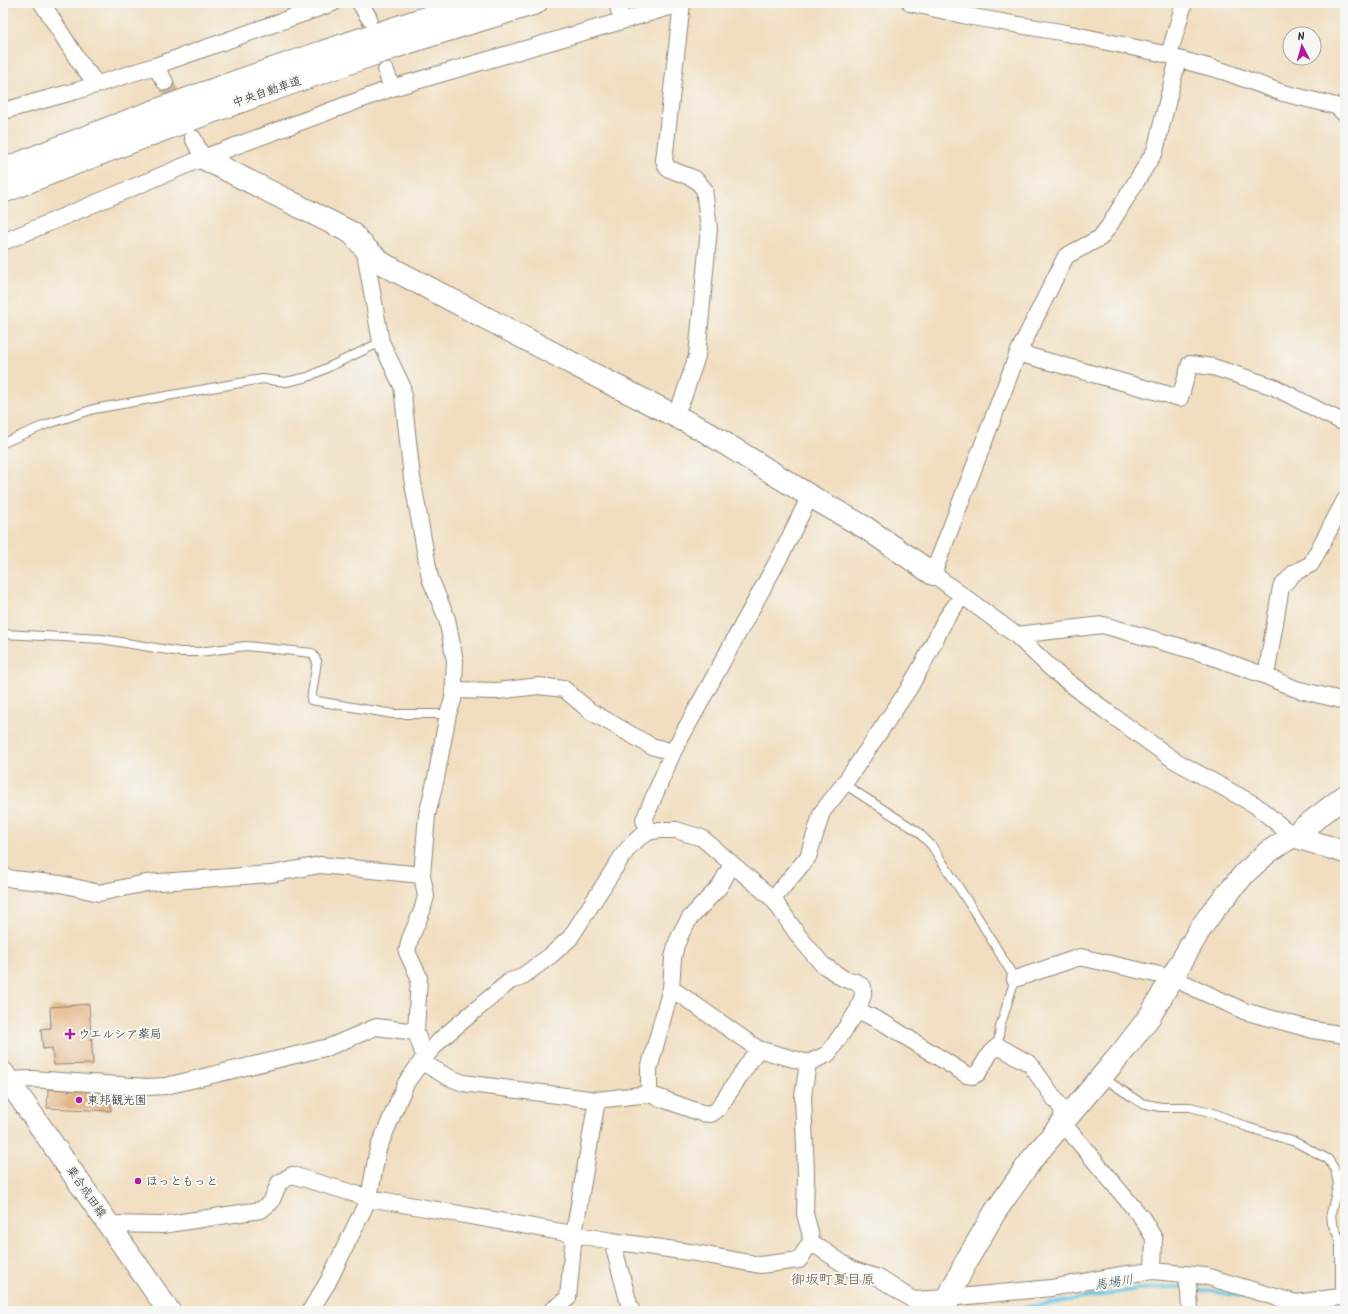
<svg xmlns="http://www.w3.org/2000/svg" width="1348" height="1314" font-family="Kalam,'Klee One',sans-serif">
<rect width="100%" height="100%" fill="#f6f6f2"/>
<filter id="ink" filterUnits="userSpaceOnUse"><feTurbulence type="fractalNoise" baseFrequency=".025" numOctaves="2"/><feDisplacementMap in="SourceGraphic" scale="8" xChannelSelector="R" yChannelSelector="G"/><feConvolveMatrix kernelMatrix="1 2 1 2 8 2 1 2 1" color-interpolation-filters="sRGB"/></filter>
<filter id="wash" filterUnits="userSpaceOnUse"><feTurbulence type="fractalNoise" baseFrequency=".012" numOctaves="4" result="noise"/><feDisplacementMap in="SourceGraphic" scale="16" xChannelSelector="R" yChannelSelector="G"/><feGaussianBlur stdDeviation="0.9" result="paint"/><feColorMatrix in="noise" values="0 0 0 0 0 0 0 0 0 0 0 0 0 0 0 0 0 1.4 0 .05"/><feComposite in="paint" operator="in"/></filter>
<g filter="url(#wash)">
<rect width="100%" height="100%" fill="#f1dec0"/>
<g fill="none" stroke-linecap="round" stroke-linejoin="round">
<path stroke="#61c3df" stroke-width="4" d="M1192 1289C1213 1291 1273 1301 1289 1311
M952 1311 999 1310 1036 1306 1139 1289 1172 1287 1185 1288"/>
</g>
<g id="blocks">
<path fill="#e3b482" d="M89 1004 93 1064 54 1065 52 1048 43 1049 41 1029 51 1028 50 1007Z
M48 1089 111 1092V1111L47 1108Z"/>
</g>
</g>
<g filter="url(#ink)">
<use href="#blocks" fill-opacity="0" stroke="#8e8476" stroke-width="1"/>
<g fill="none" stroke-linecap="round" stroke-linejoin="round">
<path stroke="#c9baa2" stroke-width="16" stroke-dasharray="16 8" stroke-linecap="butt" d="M165 82 181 113"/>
<g stroke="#8e8476" stroke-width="10">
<path id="lane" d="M3 443 45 425 94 409 262 379 286 382 308 377 381 342
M3 634 102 639 180 652H199L246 646 312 653 317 661 311 700 393 714H448
M844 784 917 831 932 846 979 919 1015 979 1000 1027 998 1046
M1102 1077 1141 1103 1161 1107H1190L1214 1113 1247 1127 1295 1142 1328 1159 1335 1170 1338 1184 1331 1213 1332 1223 1340 1240V1297H1342"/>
</g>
<g stroke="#8e8476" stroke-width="18">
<path id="street" d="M42 3 80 63 97 84
M360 3 369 18
M617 3 622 21
M910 3 967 16 1066 33 1169 55 1178 59 1223 71 1283 93 1336 106 1345 114
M1169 55 1184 3
M1178 59 1155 151 1109 226 1100 238 1066 256 1018 353 933 574 1016 635 1055 672 1106 711 1174 760 1255 805 1293 836
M155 66 165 82
M386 71 392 88
M3 111 76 91 155 66 333 3
M193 138 203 158
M3 242 203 158 392 88 683 3
M364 247 381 342 402 386 412 478 430 578 447 619 455 661 453 700 448 714 436 778 427 815 422 875 426 896 422 911 410 939 407 952 419 977 416 1032 427 1065 448 1077 463 1083 597 1100 649 1094 701 1113 711 1114 718 1109 758 1049 808 1063
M1018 353 1180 398 1190 364 1213 367 1274 387 1324 413 1345 423
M674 415 683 398 697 356 709 229 704 189 695 179 667 168 664 160 682 3
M1016 635 1103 625 1202 653 1266 676 1296 689 1345 701
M1266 676 1281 587 1294 573 1311 564 1345 500
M453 690 497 691 539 686 564 689 590 711 651 746 673 752
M649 832 644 820 673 752 783 551 810 496
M3 876 13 879 61 884 99 893 146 883 271 874 320 865 422 875
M773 899 808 857 822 812 844 784 908 690 926 658 945 620 962 596
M1015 979 1080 957 1173 978 1244 1011 1313 1030 1345 1035
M671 988 758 1049
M858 1010 887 1025 967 1075 973 1076 978 1073 990 1053 998 1046 1030 1064 1062 1109V1122L1142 1218 1154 1238 1153 1271
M8 1080 32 1079 147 1087 166 1086 329 1047 376 1027 416 1032
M649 1094V1069L671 988 673 958 676 945 682 931 690 918 720 886 732 864
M108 1224 162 1225 261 1210 271 1202 279 1183 292 1175 369 1198 612 1241 696 1253 760 1265 799 1260 811 1242 810 1232 805 1214 806 1175 803 1096 808 1063 828 1054 858 1010 863 995V987L856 982 844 979 822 964 800 938 773 899 702 838 676 830H659L649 832 640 837 631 845 623 855 570 938 550 956 520 978 510 981 441 1039 424 1058 406 1083 378 1149 369 1198 328 1282 310 1311
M612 1241 631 1311
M811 1242 851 1269 879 1278 913 1300 948 1298 1051 1288 1120 1275 1153 1271 1205 1276 1296 1303 1340 1297
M1186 1274 1189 1292 1190 1311
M551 1311 568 1298 574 1234 597 1100"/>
</g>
<g stroke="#8e8476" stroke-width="24">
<path id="secondary" d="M203 158 352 233 364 247 383 264 604 380 703 430 810 496 866 528 933 574
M1293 836 1345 852
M3 1073 169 1311
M946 1311 948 1298 967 1260 995 1212 1033 1158 1124 1050 1150 1016 1199 931 1212 912 1245 873 1268 852 1293 836 1345 796"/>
</g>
<g stroke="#8e8476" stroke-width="24">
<path id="highway" d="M3 170C157 107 314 53 473 3
M3 192C131 140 261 93 392 48 439 32 488 18 536 3"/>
</g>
<use href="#lane" stroke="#fff" stroke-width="8"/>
<use href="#street" stroke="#fff" stroke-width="16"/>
<use href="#secondary" stroke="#fff" stroke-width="22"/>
<use href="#highway" stroke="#fff" stroke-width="22"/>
</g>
</g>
<g fill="#b5179e" stroke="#f6f6f2" stroke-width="1.5">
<path d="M68 1028h4v4h4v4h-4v4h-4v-4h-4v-4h4z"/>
<circle cx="79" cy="1100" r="4"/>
<circle cx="138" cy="1181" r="4"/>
</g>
<g text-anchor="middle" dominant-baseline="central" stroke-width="4" stroke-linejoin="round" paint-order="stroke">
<g font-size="12" fill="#2b2b2b" stroke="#f6f6f2">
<text transform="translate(267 92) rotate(-19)">中央自動車道</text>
<text transform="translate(86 1192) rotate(55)">栗合成田線</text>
</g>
<g font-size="12" fill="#2b2b2b" stroke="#f6f6f2" text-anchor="start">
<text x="78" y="1034">ウエルシア薬局</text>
<text x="87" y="1100">東邦観光園</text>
<text x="146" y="1181">ほっともっと</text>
</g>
<g font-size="13" font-style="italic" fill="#3b5961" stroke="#f6f6f2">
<text transform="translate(1114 1283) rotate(-9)">馬場川</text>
</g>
<g font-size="14" fill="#6b5b49" stroke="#f6f6f2">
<text x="833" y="1280">御坂町夏目原</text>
</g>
</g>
<rect width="1348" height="1314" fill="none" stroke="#f6f6f2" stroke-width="16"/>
<g transform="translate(1302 46) rotate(354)"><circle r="19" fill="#f6f6f2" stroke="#a5a5a2"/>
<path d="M0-3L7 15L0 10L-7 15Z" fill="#b5179e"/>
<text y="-6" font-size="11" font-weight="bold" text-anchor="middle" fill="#2b2b2b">N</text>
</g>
</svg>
